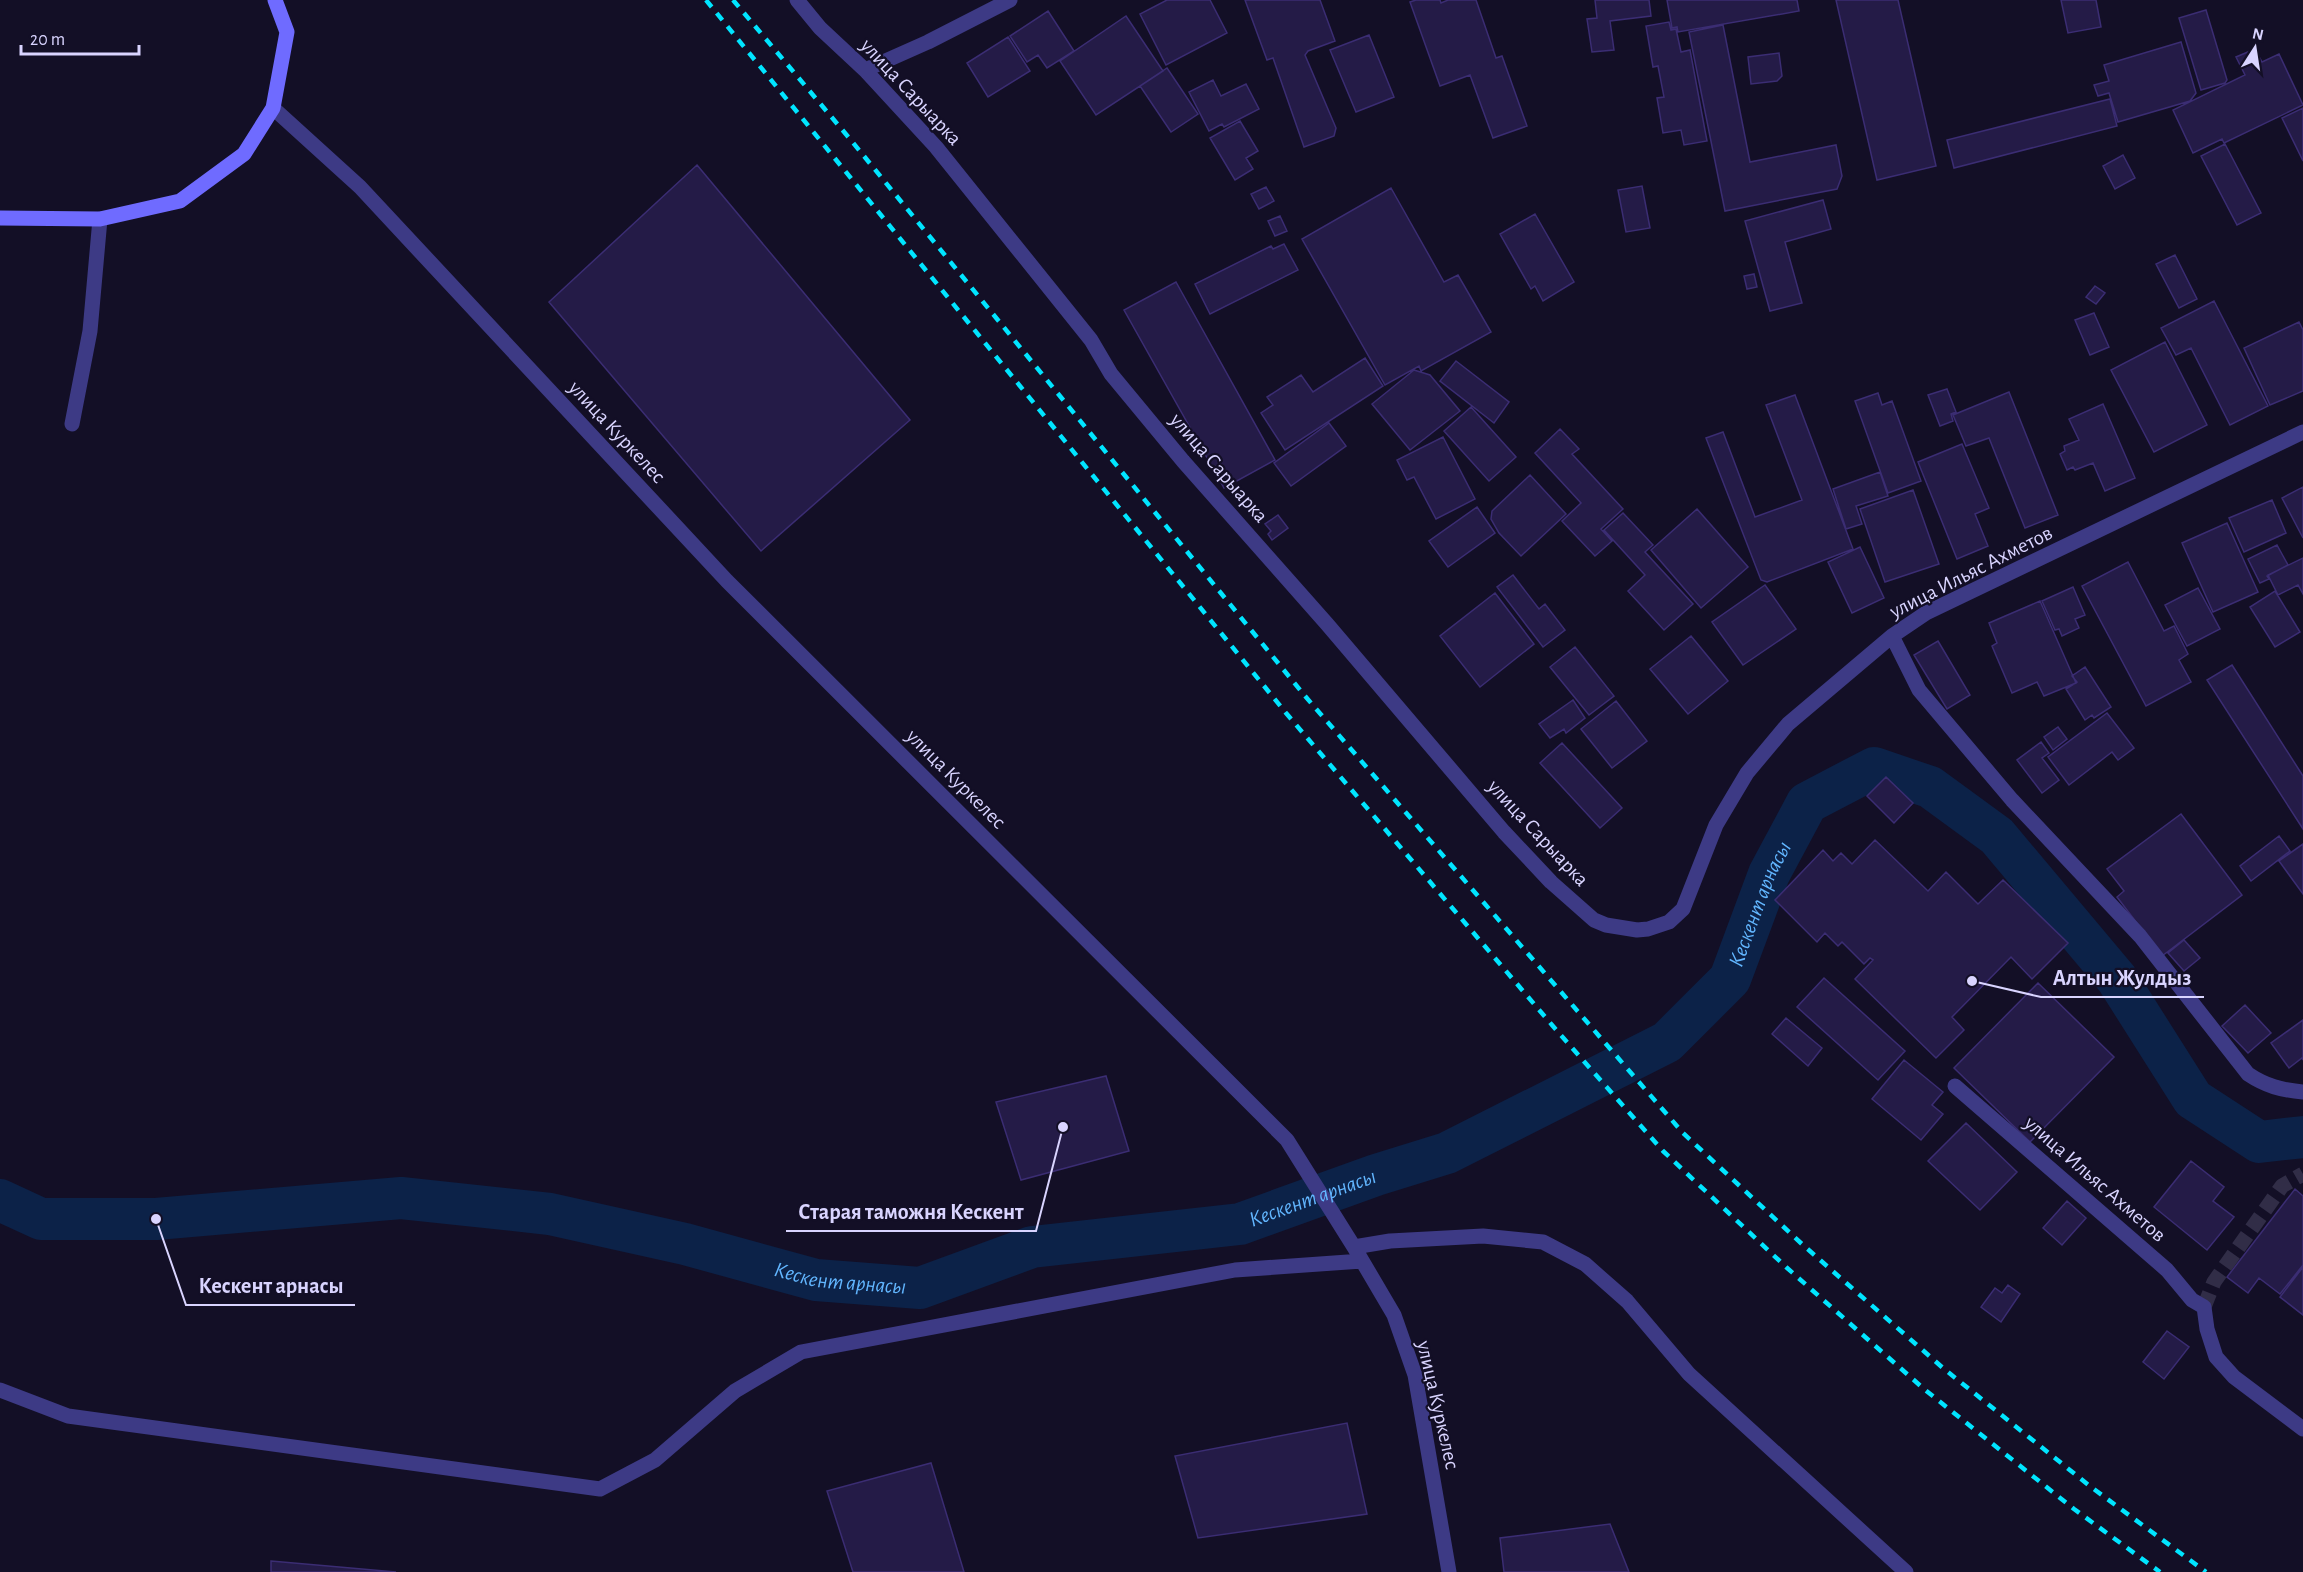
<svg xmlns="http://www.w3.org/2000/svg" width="2303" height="1572" font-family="'Alegreya Sans',sans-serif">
<rect width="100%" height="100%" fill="#130f26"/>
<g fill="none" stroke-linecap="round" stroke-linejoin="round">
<path stroke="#0c2248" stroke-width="42" id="s1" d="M0 1200 41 1219H156L401 1198 550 1214 685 1244 816 1280 920 1288 1032 1247 1240 1224 1376 1175 1447 1153 1667 1042 1730 979 1769 874 1807 803 1874 768 1930 787 1997 836 2117 979 2193 1099 2259 1142 2303 1137"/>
</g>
<path fill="#241b47" stroke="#3b2d73" stroke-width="1.5" d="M1167 0H1210L1227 33 1166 65 1140 14Z
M1245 0H1320L1335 41 1308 51 1305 55 1336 128 1334 136 1304 147 1273 58 1267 60Z
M1416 0H1440L1441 3 1448 0H1476L1496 58 1502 56 1527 126 1493 138 1470 75 1440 86 1410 2Z
M1595 0H1649L1651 16 1610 21 1614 50 1592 52 1587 19 1597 18Z
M1667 0H1797L1799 11 1678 32 1677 27 1672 28Z
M1836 0H1898L1936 166 1877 180Z
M2061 0H2096L2101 27 2068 33Z
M2206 10 2227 80 2225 83 2201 90 2179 18Z
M1048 11 1074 51 1047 68 1038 55 1027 62 1010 36Z
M1126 16 1163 71 1096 115 1060 61Z
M1669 22 1671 30 1676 29 1681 52 1690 50 1707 141 1684 145 1681 130 1663 133 1657 98 1664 97 1658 66 1653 67 1646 26Z
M1723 25 1750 162 1836 145 1842 176 1837 189 1725 211 1689 32Z
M1369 35 1394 97 1356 112 1330 50Z
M1008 37 1030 71 988 97 967 63Z
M2181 42 2196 93 2190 101 2118 122 2109 93 2098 96 2094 85 2109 81 2104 65Z
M2255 49 2262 62 2279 54 2303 105 2224 143 2222 139 2193 153 2173 110 2245 75 2236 57Z
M1779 53 1782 76 1777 81 1751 84 1748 57Z
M1167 68 1198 114 1171 132 1140 86Z
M1213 80 1221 96 1246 84 1259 109 1224 127 1222 124 1209 131 1189 92Z
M2110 99 2117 126 1954 168 1947 140Z
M2303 108V161L2282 118Z
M1240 121 1258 151 1246 158 1253 169 1235 180 1210 138Z
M2225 144 2261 213 2237 225 2201 156Z
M2123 155 2135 178 2115 189 2103 166Z
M697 165 910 420 761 551 549 302Z
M1642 186 1650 228 1626 232 1618 190Z
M1266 187 1274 201 1259 209 1251 194Z
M1391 188 1444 282 1458 275 1491 332 1421 371 1419 366 1385 385 1302 239Z
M1823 200 1831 229 1785 242 1802 303 1770 311 1745 221Z
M1535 214 1574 282 1543 301 1535 286 1531 289 1500 234Z
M1280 216 1287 231 1275 236 1268 221Z
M1284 244 1298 270 1210 314 1195 284 1271 246 1273 249Z
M2175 255 2197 299 2179 308 2156 264Z
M1754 274 1757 287 1747 289 1744 276Z
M1176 282 1275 460 1224 488 1124 310Z
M2095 286 2105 293 2096 304 2086 297Z
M2214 301 2268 406 2230 425 2191 348 2176 355 2161 328Z
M2094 313 2109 347 2090 355 2075 320Z
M2299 322 2303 330V391L2270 405 2244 348Z
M2165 342 2207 425 2154 452 2111 370Z
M1365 358 1383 386 1285 450 1261 413 1273 405 1267 397 1301 375 1313 392Z
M1456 361 1509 402 1494 423 1440 381Z
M1414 370 1430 375 1460 411 1410 450 1372 404Z
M1947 389 1956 412 1951 414 1953 421 1940 426 1928 395Z
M2009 392 2058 515 2025 528 1989 438 1966 446 1953 415Z
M1878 393 1882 405 1892 401 1921 481 1888 493 1855 401Z
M1795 395 1853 549 1767 582 1761 580 1706 438 1723 432 1755 517 1802 500 1766 405Z
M2103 404 2135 478 2105 491 2093 463 2075 470 2073 467 2067 470 2060 454 2065 451 2064 446 2079 440 2069 419Z
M1471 407 1516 457 1489 481 1444 431Z
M1329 423 1346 446 1291 486 1274 463Z
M1560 429 1579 449 1572 454 1623 509 1601 529 1612 541 1595 556 1562 521 1581 503 1535 453Z
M1443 437 1475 499 1436 519 1414 477 1407 480 1397 460Z
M1962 444 1989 508 1975 514 1988 546 1957 559 1918 462Z
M1880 472 1888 496 1856 506 1862 524 1846 529 1833 489Z
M1530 475 1566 514 1521 556 1499 533 1491 519 1492 511Z
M2303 487V538L2282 498Z
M1913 490 1939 564 1885 582 1860 509Z
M2272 500 2286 533 2244 552 2229 518Z
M1477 507 1495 533 1448 567 1429 541Z
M1697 509 1748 567 1701 608 1651 550Z
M1623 513 1653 545 1645 552 1693 604 1664 630 1628 591 1645 575 1604 530Z
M1278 515 1288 528 1272 540 1268 534 1271 531 1265 524Z
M2227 523 2258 592 2213 612 2182 543Z
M2277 545 2288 565 2267 576 2269 579 2260 583 2248 559Z
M1860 547 1884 598 1852 613 1828 562Z
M2303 558V594L2298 585 2278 595 2268 575Z
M2128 562 2164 631 2174 626 2188 654 2179 660 2191 682 2146 706 2082 586Z
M1513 575 1539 609 1545 604 1565 630 1543 647 1497 587Z
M1765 585 1796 629 1743 665 1712 622Z
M2073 587 2085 615 2075 619 2079 628 2062 636 2059 629 2055 630 2042 601Z
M2198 588 2220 629 2187 646 2165 605Z
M2275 591 2300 632 2275 647 2250 607Z
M1495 593 1534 644 1480 687 1440 636Z
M2040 601 2076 683 2044 696 2037 682 2012 693 1992 646 1997 643 1989 623Z
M1691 636 1728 681 1688 714 1650 669Z
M1938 641 1970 695 1947 709 1914 655Z
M1575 647 1614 696 1589 715 1550 667Z
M2232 665 2303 776V829L2207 680Z
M2085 667 2111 707 2094 718 2092 715 2085 720 2066 689 2077 682 2072 676Z
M1573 700 1585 718 1566 733 1564 729 1550 738 1539 724Z
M1616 701 1647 741 1612 768 1581 729Z
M2107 713 2134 748 2118 760 2112 752 2069 785 2048 757Z
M2058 727 2067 739 2053 750 2044 737Z
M2041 742 2049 753 2042 758 2059 780 2042 793 2017 760Z
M1562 743 1622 808 1600 828 1540 763Z
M1886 777 1913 803 1894 823 1867 796Z
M2181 814 2242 895 2162 956 2117 897 2124 891 2107 869Z
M2279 836 2290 851 2251 881 2240 866Z
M1875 840 1928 891 1946 872 1978 904 2003 880 2068 943 2032 979 2011 957 1952 1017 1964 1030 1936 1058 1855 979 1873 960 1870 958 1864 964 1842 942 1838 946 1825 933 1817 942 1775 900 1823 850 1833 861 1841 853 1852 864Z
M2303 844V894L2279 861Z
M2184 940 2200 958 2184 971 2168 953Z
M1824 978 1905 1051 1878 1080 1797 1007Z
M2038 983 2114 1057 2030 1142 1954 1068Z
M2245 1005 2271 1033 2248 1053 2222 1026Z
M1786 1018 1822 1048 1808 1066 1772 1034Z
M2303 1020V1060L2302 1058 2289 1068 2271 1043Z
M1904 1060 1943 1092 1932 1105 1943 1114 1921 1140 1872 1099Z
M1106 1076 1129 1151 1021 1180 996 1102Z
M1966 1123 2017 1172 1980 1210 1928 1161Z
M2191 1161 2224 1187 2213 1201 2234 1217 2207 1250 2154 1207Z
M2295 1189 2303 1196V1265L2280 1294 2259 1278 2248 1293 2227 1277Z
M2067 1201 2086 1218 2062 1245 2043 1228Z
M2303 1267V1315L2280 1297Z
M2008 1285 2020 1294 2001 1322 1981 1307 1995 1288 2002 1293Z
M2167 1331 2189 1347 2164 1379 2143 1362Z
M1347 1423 1367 1514 1198 1538 1175 1456Z
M931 1463 964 1572H853L827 1491Z
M1610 1524 1629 1572H1504L1500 1538Z
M271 1561 396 1572H271Z"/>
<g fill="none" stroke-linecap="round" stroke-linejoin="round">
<path stroke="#312d47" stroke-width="15" stroke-dasharray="15 8" stroke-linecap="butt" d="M2204 1307 2214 1282 2282 1186 2303 1174"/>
<path stroke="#3d3a85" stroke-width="15" d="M72 424 90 331 100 219"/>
<path stroke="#3d3a85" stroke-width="15" d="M797 0 820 28 865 70 936 147 1091 340 1111 374 1183 461 1327 624 1504 832 1551 882 1594 920 1606 925 1637 930 1648 929 1669 922 1683 909 1716 825 1747 773 1788 724 1892 636 1926 613 2303 432
M865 70 928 42 1010 0
M273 108 360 187 727 581 1287 1140 1354 1247 1394 1315 1415 1375 1449 1572
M1892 636 1919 690 2012 800 2140 936 2248 1074C2266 1086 2281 1090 2303 1092
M1955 1086 2167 1270 2192 1300 2204 1307 2207 1329 2216 1357 2234 1377 2303 1429
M1354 1247 1390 1241 1483 1236 1543 1242 1585 1264 1627 1301 1689 1374 1906 1572
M0 1390 68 1416 600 1489 655 1460 735 1391 801 1352 1235 1270 1362 1261"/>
<path stroke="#6f6bff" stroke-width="15" d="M0 218 100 219 180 201 244 154 273 108 287 32 275 0"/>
<path stroke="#00e5ff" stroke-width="4.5" stroke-dasharray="9 8" stroke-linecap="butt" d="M706 0 1286 713 1552 1025 1663 1151 1786 1267 1924 1389 2074 1509 2160 1572
M733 0 850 139 1305 696 1683 1133 1803 1245 1943 1368 2091 1487 2206 1572"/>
</g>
<g text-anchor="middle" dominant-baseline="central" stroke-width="4.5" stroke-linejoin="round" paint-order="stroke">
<g font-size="21" fill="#d9d4ff" stroke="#130f26">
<text transform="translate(911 92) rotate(47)">улица Сарыарка</text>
<text transform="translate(617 432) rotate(47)">улица Куркелес</text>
<text transform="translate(1219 468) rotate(49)">улица Сарыарка</text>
<text transform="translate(1971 572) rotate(-27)">улица Ильяс Ахметов</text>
<text transform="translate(956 779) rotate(45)">улица Куркелес</text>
<text transform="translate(1538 833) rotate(47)">улица Сарыарка</text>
<text transform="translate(2095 1179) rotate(41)">улица Ильяс Ахметов</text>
<text transform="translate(1438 1405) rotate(77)">улица Куркелес</text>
</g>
<g font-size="22" font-style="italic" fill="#62b6ff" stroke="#130f26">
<text stroke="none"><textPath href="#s1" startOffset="1898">Кескент арнасы</textPath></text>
<text stroke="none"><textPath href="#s1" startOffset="1340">Кескент арнасы</textPath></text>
<text stroke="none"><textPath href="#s1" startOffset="854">Кескент арнасы</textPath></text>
</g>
</g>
<path fill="none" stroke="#d9d4ff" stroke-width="2" d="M1972 981L2041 997H2204M1063 1127L1036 1231H786M156 1219L186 1305H355"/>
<g fill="#d9d4ff" stroke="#130f26" stroke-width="2">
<circle cx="1972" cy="981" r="6"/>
<circle cx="1063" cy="1127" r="6"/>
<circle cx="156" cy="1219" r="6"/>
</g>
<g font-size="22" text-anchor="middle" font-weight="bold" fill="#d9d4ff" stroke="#130f26" stroke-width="4.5" stroke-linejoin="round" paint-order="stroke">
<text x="2122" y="985">Алтын Жулдыз</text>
<text x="911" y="1219">Старая таможня Кескент</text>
<text x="271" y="1293">Кескент арнасы</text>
</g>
<g transform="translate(2255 48) rotate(12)" stroke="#130f26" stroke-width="4.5" paint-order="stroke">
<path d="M0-4.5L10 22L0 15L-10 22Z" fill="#d9d4ff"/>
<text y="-9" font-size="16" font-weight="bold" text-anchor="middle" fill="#d9d4ff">N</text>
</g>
<path d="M21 45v9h118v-9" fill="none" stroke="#d9d4ff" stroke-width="3"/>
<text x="30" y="45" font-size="18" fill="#d9d4ff" stroke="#130f26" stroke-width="4.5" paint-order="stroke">20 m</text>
</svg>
